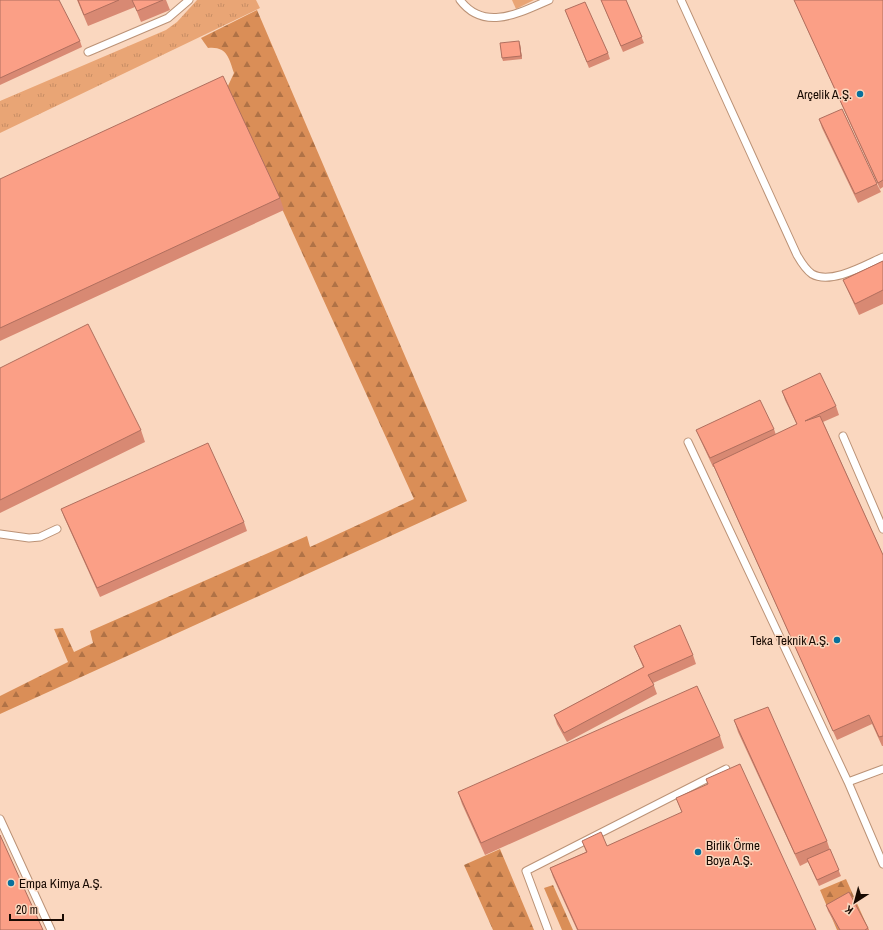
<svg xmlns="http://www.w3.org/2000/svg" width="883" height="930" font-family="'Archivo Narrow',sans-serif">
<defs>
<pattern id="grass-tufts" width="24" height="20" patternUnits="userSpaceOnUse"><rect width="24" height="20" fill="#e9a575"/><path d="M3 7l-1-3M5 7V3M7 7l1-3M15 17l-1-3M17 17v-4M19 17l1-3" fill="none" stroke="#c78d64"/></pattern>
<pattern id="forest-firs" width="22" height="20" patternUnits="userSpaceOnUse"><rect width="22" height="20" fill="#da8e57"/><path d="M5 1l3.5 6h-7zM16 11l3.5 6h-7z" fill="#b07246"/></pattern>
</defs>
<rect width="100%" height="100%" fill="#fad7bf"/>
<path fill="url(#grass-tufts)" d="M197 0H256L260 8 0 133V101L166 30 177 22Z"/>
<path fill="url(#forest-firs)" d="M257 10 467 501 0 714V696L68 662 54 629 63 628 74 652 93 643 90 631 307 536 310 547 414 499 227 88 234 73C229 58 227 46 208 48L201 38Z
M500 849 534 930H493L464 865Z
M846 879 869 930H837L820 890Z
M553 885 573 930H562L544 888Z"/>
<path fill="#e9a575" d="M512 0H534L516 9Z"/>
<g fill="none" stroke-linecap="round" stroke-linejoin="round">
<g stroke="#bb9276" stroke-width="9">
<path id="service" d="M460 0C484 32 519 13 549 0
M681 0 797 255C801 262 805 269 812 274 831 285 865 265 883 257
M88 52 168 18 189 0
M843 436 883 529
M688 442 848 782 883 864
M0 534 29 538 40 537 57 529
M848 782 883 769
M0 819 51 930
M548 930 526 871 726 769"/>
</g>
<use href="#service" stroke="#fff" stroke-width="7"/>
</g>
<path fill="#d88973" d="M0 0 80 41 82 47 0 85Z
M77 0H166L170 10 141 22 135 7 88 26Z
M601 0H626L644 43 623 52Z
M794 0H883V187L880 189Z
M565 10 608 53 610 59 589 68Z
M520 44 522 59 503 61 502 58Z
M819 119 877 184 881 192 858 203 822 128Z
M0 179 280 198 284 210 0 341Z
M883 261V304L859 315 848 291 843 280Z
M0 368 141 430 145 442 0 513Z
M782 391 836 406 839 415 823 422 883 555V746H882L872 724 837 740 714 467H713L700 439 696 430 774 429 776 435 797 425 785 400Z
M61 509 244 522 247 531 100 597 64 517Z
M634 646 693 655 696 664 653 683 657 694 567 742 557 724 554 715 643 667Z
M734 720 827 841 831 853 841 876 819 886 808 862 800 866 738 732Z
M720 736 724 748 485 855 462 804 458 792Z
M676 798 816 930H577L553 877 550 868 586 852 582 841 607 846 682 813Z
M826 905 868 928 869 930H839L828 911Z"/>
<path fill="#b06f5e" d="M519 41 520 44 522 59 521 56Z"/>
<path fill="#fb9f86" stroke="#b06f5e" d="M0 0H59L80 41 0 78Z
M78 0H119L84 15Z
M132 0H163L137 11Z
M601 0H626L642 37 621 46Z
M794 0H883V180L878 183Z
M585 2 608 53 587 62 565 10Z
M519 41 521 56 502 58 500 43Z
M223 76 280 198 0 328V179Z
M842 109 877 184 855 194 819 119Z
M883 261V290L855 304 843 280Z
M88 324 141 430 0 500V368Z
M820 373 836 406 805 421 820 416 883 555V736L879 737 869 715 833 731 713 464 797 424 782 391Z
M760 400 774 429 710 458 696 430Z
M208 443 244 522 97 588 61 509Z
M680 625 693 655 648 675 654 685 564 733 554 715 644 667 634 646Z
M697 686 720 736 481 843 458 792Z
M768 707 827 841 795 854 734 720Z
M740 764 816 930H578L550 868 587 852 582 841 601 832 607 846 682 812 676 798 708 784 706 779Z
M0 835 43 930H0Z
M830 849 839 870 817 880 807 859Z
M849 892 868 928 865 930H840L826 905Z"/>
<g fill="#08709c" stroke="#fad7bf" stroke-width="1.5">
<circle cx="860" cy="94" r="4"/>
<circle cx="837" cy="640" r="4"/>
<circle cx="698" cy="852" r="4"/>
<circle cx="11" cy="883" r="4"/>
</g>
<g text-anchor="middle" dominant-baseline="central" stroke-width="3" stroke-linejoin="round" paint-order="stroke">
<g font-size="13" fill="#180a02" stroke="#fad7bf" text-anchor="end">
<text x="852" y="94">Arçelik A.Ş.</text>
<text x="829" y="640">Teka Teknik A.Ş.</text>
<text x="706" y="845" text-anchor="start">Birlik Örme<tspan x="706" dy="15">Boya A.Ş.</tspan></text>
<text x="19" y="883" text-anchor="start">Empa Kimya A.Ş.</text>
</g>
</g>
<g transform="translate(855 902) rotate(216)" stroke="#fad7bf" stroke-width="3" paint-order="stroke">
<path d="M0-3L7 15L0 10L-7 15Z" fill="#180a02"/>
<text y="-6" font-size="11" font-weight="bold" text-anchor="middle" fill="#180a02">K</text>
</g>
<path d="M10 914v6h53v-6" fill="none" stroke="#180a02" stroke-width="2"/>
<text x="16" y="914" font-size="12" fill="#180a02" stroke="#fad7bf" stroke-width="3" paint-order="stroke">20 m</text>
</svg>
